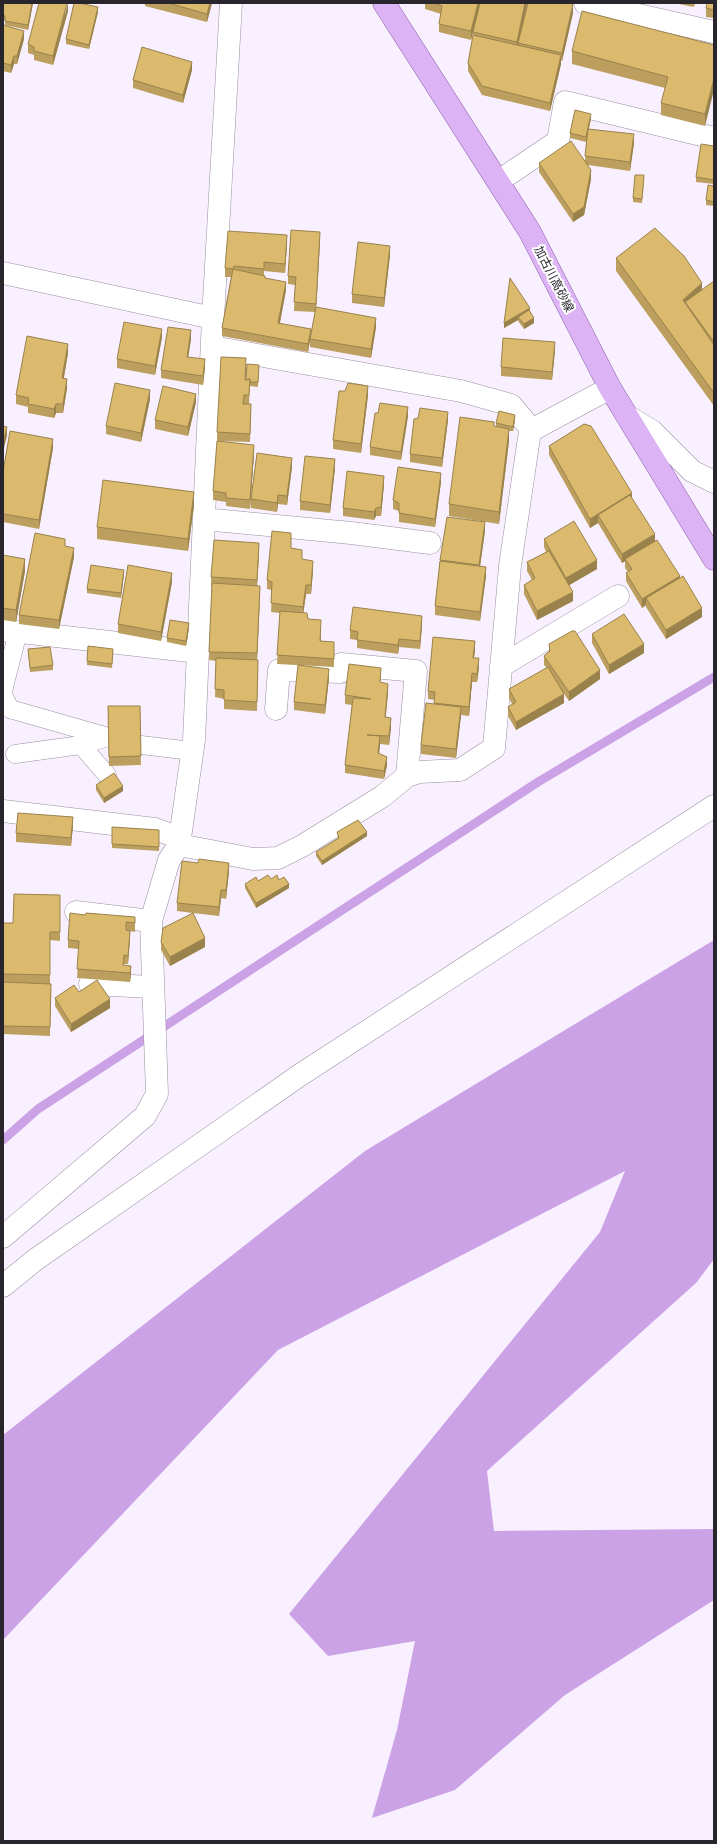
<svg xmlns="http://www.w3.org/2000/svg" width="717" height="1844" font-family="'Archivo Narrow','Noto Sans JP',sans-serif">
<rect width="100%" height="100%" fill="#f9f0ff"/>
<path fill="#cba2e5" d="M714 940V1259L696 1283 487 1471 494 1531 714 1529V1600L565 1695 455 1790 372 1818 397 1730 415 1641 328 1656 289 1614 600 1232 625 1171 278 1350 3 1640V1435L365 1151Z"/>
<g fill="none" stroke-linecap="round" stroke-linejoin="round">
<path stroke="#cba2e5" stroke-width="9" d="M3 1140 38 1109 538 782 714 677"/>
<g stroke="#998fa0" stroke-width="19">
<path id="lane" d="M3 691 18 632
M3 695 10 709 108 737
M81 745 107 775
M141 745 192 751
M15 754 81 745 108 737"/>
</g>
<g stroke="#998fa0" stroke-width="23">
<path id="street" d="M585 3 714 32
M509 174 558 141 565 102 714 138
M3 273 213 318
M212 347 461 391 511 405 532 430
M627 416 652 431 692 471 714 482
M204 519 351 533 430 543
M3 630 198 652
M501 666 618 596
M276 709 279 670 341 672V664L416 671 407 776
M3 811 155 829 180 838
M179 845 253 859 278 858 302 846 383 796 407 776 419 772 460 770 494 748 510 566 530 431 610 388
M76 912 151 921
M90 984 152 987
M3 1237 145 1116 157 1094 151 921 169 860 179 845 194 740 213 318 231 3
M3 1286 35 1260 300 1075 714 806"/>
</g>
<g stroke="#8e61aa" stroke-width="23">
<path id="primary" d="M384 3 530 232 610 388 714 559"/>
</g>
<use href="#lane" stroke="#fff" stroke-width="18"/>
<use href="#street" stroke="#fff" stroke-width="22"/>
<use href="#primary" stroke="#dcb3f5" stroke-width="22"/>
</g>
<path fill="#bc9f5e" d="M3 3H33L28 30 5 25V20H3Z
M145 3H212L207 22 145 6Z
M425 3H527L573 13 562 61H561V64L550 111 482 95 468 71V63L473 37V33L471 40 439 32V24L441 14 425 9Z
M673 3H695L694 7Z
M714 3V18L706 17V8Z
M68 11 53 65 34 60V55L28 53V44Z
M98 12 89 49 66 44V39Z
M3 25 24 39 17 64H14L11 73 3 71Z
M714 45 705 126 661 115V103L665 88 572 64V51Z
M192 70 183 103 133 88V80Z
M591 118 589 129 634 143 630 171 588 165 591 179 584 215 573 222 539 172V163L585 161 587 136 586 142 570 138V133Z
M714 146V184L696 182V177Z
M644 180 642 203 633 202V198Z
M714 186V206L706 205V200Z
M320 241 316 308 376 327 371 358 310 347V341L308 352 222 336V328L231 277H225V268L287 244 285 273 264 271V275L265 278 286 290 280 323 311 334 315 312 294 311 295 285 288 284V276Z
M390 255 384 307 352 303V294Z
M616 258 702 290 714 281V406L616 271Z
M510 278 530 313 534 323 524 329 518 321V320L504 328Z
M162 337 155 375 117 368V359Z
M191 339 188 357 205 367 203 385 161 378V370Z
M555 350 552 380 501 376V367Z
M68 353 64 378 67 388 63 413H56L54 418 28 413V407L16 404V395Z
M259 365 258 387 250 386 249 404 251 413 250 442 217 441V432L246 367 245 380H246Z
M368 395 361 453 333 449V440Z
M150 399 141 442 106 434V426Z
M196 402 188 436 155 429V420Z
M408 416 401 460 370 455V447Z
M448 420 442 467 410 462V454Z
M515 420 513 431H509V441L499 524 449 516V504L494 426H496V423Z
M549 446 632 498 655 541 680 578 702 617 666 639 646 607V605L642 608 626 581V573L628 572 625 568V561L622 563 598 523 590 528 549 455Z
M53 448 39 529 3 522V472Z
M254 454 250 509 226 506V502L213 500V491Z
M292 467 287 505 278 504 277 512 251 508V499Z
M335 468 330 513 300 510V501Z
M441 482 435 527 399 522V511L393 509V500Z
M384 484 381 516H376L374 520 343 516V508Z
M194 505 188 551 97 539V527Z
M485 531 480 566 486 576 480 621 435 615V606L440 560Z
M544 539 597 569 569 585 573 601 537 620 524 594V585L532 580 527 571V562L546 552 544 547Z
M65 546 74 557 59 629 19 624V615Z
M291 548 313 570 311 594H306L303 613 308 619 321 629V641L334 642V667L277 664 280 613 271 612 272 590 267 589V580Z
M259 552 257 585 260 594 257 660 258 668 257 711 224 709V699L215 697 216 661 209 660 212 586H211V577Z
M3 555 25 571 16 622 3 620Z
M124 574 121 598 87 593V589Z
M172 582 161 641 118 633V624Z
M422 625 420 649 399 647 398 654 357 648V640L350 639V630Z
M189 628 186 646 167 642V638Z
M592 634 644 653 609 674 592 643Z
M549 644 600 679 569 701 560 688 564 703 516 730 508 716V707L512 704 509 698V689L547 668 544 665V656L549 651Z
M28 649 53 665V670L30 672Z
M475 650 474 658 479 667 477 682H472L469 716 461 715 456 758 421 754V745L434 704 435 700 428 699V691Z
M113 654 112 668 87 665V661Z
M381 676 380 682 388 693 385 717 391 727 389 745 380 744 379 754 387 765 384 779 345 773V765L352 705 345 704V695Z
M329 678 325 714 294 710V702Z
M108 706H140L141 765 109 766Z
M96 785 123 791 104 803 96 790Z
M73 825 71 846 16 842V833Z
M112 827 159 830V851L112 848Z
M337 832 367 836 322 865 316 856V852L338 838Z
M229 871 226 899 221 898 219 916 193 913 205 947 170 966 161 950V942L193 913 177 911V903Z
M271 879 279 880 289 888 256 908 245 888V884Z
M60 895V941L50 940V983L51 984 50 1036 3 1034V923H13Z
M85 915 135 917V932L130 931 128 964H124V965L131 974 130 982 77 978 79 949 68 948V940Z
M79 992 110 1008 71 1032 55 1006V998Z"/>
<path fill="#99824c" d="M32 3H33L28 30V25Z
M68 3V11L53 65V56Z
M210 3H212L207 22V14Z
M478 3H480L471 40V31Z
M525 3H527L517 51V42Z
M573 4V13L562 61V53Z
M98 7V12L89 49V45Z
M24 31V39L17 64V56Z
M561 55V64L550 111V103Z
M14 56V64L11 73V65Z
M192 62V70L183 103V95Z
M714 78V90L705 126V114Z
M591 114V118L586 142V137Z
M634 134V143L630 171V162Z
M591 170V179L584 215 573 222V214Z
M320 232V241L316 312V304Z
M287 235V244L285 273V264Z
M390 246V255L384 307V298Z
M286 282V290L278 332V323Z
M702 283V295L685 302V310L683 300Z
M530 308V313L518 317V320L504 328V323Z
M376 318V327L371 358V349Z
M534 318V323L524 329V324Z
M162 329V337L155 375V366Z
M311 329V337L310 339 308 352V344Z
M191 330V339L187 365V357Z
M555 342V350L552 380V372Z
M68 344V353L62 387V378Z
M205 359V367L203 385V376Z
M67 379V388L63 413V404Z
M368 386V395L361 453V444Z
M150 390V399L141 442V433Z
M196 394V402L188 436V427Z
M56 404V413L54 418V409Z
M408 407V416L401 460V452Z
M448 412V420L442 467V458Z
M515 415V420L513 431V427Z
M7 427V436L3 452V443Z
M509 429V441L499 524V512Z
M53 439V448L39 529V520Z
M254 445V454L250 509V500Z
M292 458V467L287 505V496Z
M335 459V468L330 513V505Z
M441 473V482L435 527V519Z
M384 476V484L381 516V507Z
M194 492V505L188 551V539Z
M632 493V501L598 515V523L590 528V519Z
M278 495V504L277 512V503Z
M376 508V516L374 520V512Z
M485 522V531L479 574V565Z
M655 534V543L625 559V561L622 563V554Z
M259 543V552L257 588V580Z
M74 548V557L59 629V620Z
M25 559V571L16 622V610Z
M597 560V569L566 587V578Z
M313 561V570L311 594V585Z
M486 567V576L480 621V612Z
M124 570V574L121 598V593Z
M172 573V582L161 641V632Z
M680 576V585L646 598V605L642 608V599Z
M306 585V594L303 616V607Z
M260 586V594L257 662V653Z
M573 592V601L537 620V611Z
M702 608V617L666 639V630Z
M422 616V625L420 649V641Z
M189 623V628L186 646V641Z
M399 639V647L398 654V645Z
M475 641V650L473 666V658Z
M644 644V653L609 674V665Z
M479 658V667L477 682V674Z
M329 669V678L325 714V705Z
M600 670V679L569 701V692Z
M472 673V682L469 716V707Z
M388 684V693L385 726V717Z
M564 694V703L516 730V722Z
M461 707V716L456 758V749Z
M391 718V727L389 745V736Z
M380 736V745L378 762V753Z
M387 757V765L384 779V771Z
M123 786V791L104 803V798Z
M73 817V825L71 846V838Z
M367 832V836L322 865V861Z
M229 863V871L226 899V890Z
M289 884V888L256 908V903Z
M221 890V898L219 916V907Z
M130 931V940L128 964V956Z
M205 938V947L170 966V957Z
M131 966V974L130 982V973Z
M110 999V1008L71 1032V1024Z"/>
<path fill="#dbb96d" stroke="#99824c" d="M3 3H32L28 25 5 21V16L3 15Z
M39 3H67L53 56 34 51V47L28 44Z
M74 3H79L98 7 89 45 66 39Z
M168 3H210L207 14Z
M434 3H478L471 31 439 24 442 6Z
M480 3H525L517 42 473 32Z
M528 3H567L573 4 562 53 518 43Z
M707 3H714V10L706 8Z
M582 11 714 45V78L705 114 661 103 668 77 572 51Z
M3 25 24 31 17 56H14L11 65 3 63Z
M473 35 561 55 550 103 482 86 468 63Z
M142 47 192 62 183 95 133 80Z
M575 110 591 114 586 137 570 133Z
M588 129 634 134 630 162 585 156Z
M571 141 591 170 584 207 573 214 539 163Z
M701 144 714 146V180L696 177Z
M635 175H644L642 199 633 198Z
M708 185 714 186V202L706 200Z
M655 228 684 256 702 283 683 300 714 345V393L616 258Z
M291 230 320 232 316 304 294 302 296 277 288 276Z
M228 231 287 235 285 264 264 262V269L234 266 233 269 225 268Z
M358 242 390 246 384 298 352 294Z
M233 269 265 276V278L286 282 278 323 311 329 308 344 222 328Z
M510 278 530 308 504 323Z
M714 281V342L685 302Z
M316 307 376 318 371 349 310 339Z
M529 310 534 318 524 324 518 317Z
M124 322 162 329 155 366 117 359Z
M168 327 191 330 187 357 205 359 203 376 161 370Z
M27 336 68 344 62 378 67 379 63 404H56L54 409 28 404 29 398 16 395Z
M503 338 555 342 552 372 501 367Z
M221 357 246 358 245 380 250 379 249 395H244L243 404H251L250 434 217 432Z
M247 364 259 365 258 382H250V379L246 380Z
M115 383 150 390 141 433 106 426Z
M348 383 368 386 361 444 333 440 339 391H345Z
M163 386 196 394 188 427 155 420Z
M380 403 408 407 401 452 370 447 375 413H378Z
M420 408 448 412 442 458 410 454 414 419 418 418Z
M499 411 515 415 513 427 496 423Z
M460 417 494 422V426L509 429 499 512 449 504Z
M584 424 591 426 632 493 590 519 549 446Z
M3 426 7 427 3 443Z
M10 431 53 439 39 520 3 514V472Z
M217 441 254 445 250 500 226 498V493L213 491Z
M257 453 292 458 287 496 278 495 277 503 251 499Z
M305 456 335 459 330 505 300 501Z
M398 467 441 473 435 519 399 513V503L393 500Z
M347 471 384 476 381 507 376 508 374 512 343 508Z
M103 480 194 492 188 539 97 527Z
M630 495 655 534 622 554 598 515Z
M447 517 485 522 479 565 440 560Z
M574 521 597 560 566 578 544 539Z
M272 531 291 533V548L302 550V559L313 561 311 585H306L303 607 271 603 272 582 267 580Z
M35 533 65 539V546L74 548 59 620 19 615Z
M214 540 259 543 257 580 211 577Z
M657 540 680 576 642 599 626 573 632 569 625 559Z
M549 551 573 592 537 611 524 585 535 578 527 562Z
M3 555 25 559 16 610 3 608Z
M440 561 486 567 480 612 435 606Z
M91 565 124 570 121 593 87 589Z
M128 565 172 573 161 632 118 624Z
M683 576 702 608 666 630 646 598Z
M212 583 260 586 257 653 209 652Z
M353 607 422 616 420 641 399 639 398 645 357 640 358 632 350 630Z
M280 611 307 613 308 619 321 620 320 641 334 642V659L277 655Z
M624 614 644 644 609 665 592 634Z
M170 620 189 623 186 641 167 638Z
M572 631H575L600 670 569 692 544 656 550 651 549 644Z
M433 637 475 641 473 658H479L477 674 472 673 469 707 434 703 435 692 428 691Z
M88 646 113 649 112 664 87 661Z
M50 647 53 665 30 668 28 649Z
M216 658 258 660 257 702 224 700V690L215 689Z
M349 664 381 668 380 682 388 684 385 717 391 718 389 736 367 735 380 736 378 753 387 757 384 771 345 765 353 698 371 699 345 695Z
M298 665 329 669 325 705 294 702Z
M548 667 564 694 516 722 508 707 516 702 509 689Z
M426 703 461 707 456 749 421 745Z
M108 706H140L141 756 109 757Z
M114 773 123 786 104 798 96 785Z
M18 813 73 817 71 838 16 833Z
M358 820 367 832 322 861 316 852 339 838 337 832Z
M112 827 159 830V847L112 844Z
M199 859 229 863 226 890H221L219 907 177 903 182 861 198 863Z
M268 875 271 879 277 875 279 880 284 877 289 884 256 903 245 884 256 877 258 881Z
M14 894 60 895V932H50V975L3 974V923H13Z
M70 913 85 915 86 913 135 917V923L126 922V930L130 931 128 956 124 955 123 965 131 966 130 973 77 969 79 941 68 940Z
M193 913 205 938 170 957 161 942 163 928Z
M97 980 110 999 71 1024 55 998 74 985 79 992Z
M3 982 51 984 50 1027 3 1026Z"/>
<g text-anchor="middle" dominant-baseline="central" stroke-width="4" stroke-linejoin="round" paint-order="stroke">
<g font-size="12" fill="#29252c" stroke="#fff">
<text transform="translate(554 279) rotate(63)">加古川高砂線</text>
</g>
</g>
<rect width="717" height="1844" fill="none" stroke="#29252c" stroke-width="8"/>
</svg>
